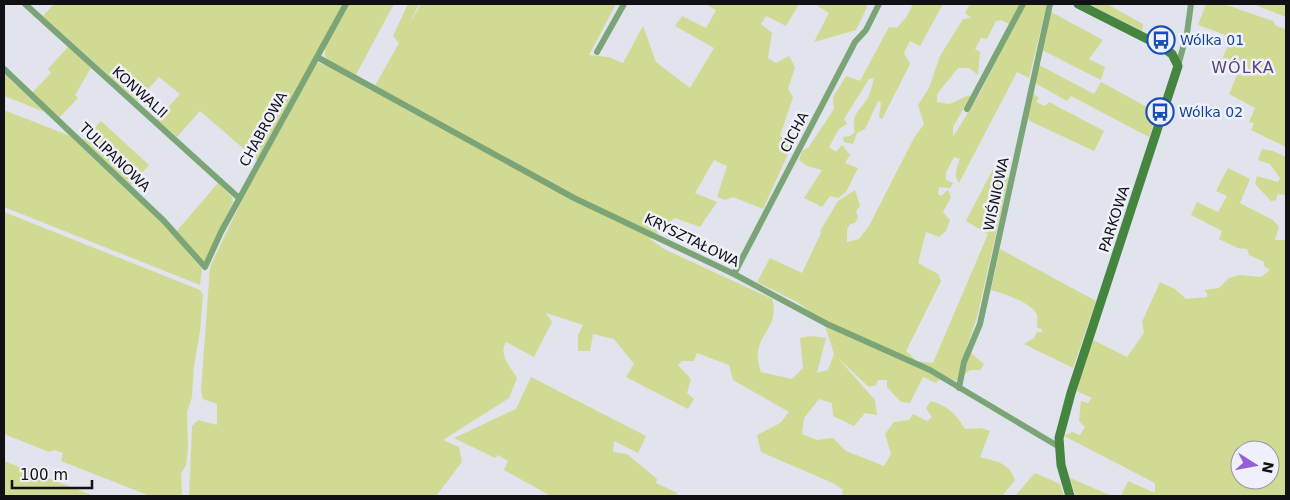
<svg xmlns="http://www.w3.org/2000/svg" width="1290" height="500" font-family="'DejaVu Sans',sans-serif">
<rect width="100%" height="100%" fill="#e1e3ed"/>
<path fill="#d1da92" fill-rule="evenodd" d="M54 4H343L258 161 200 111 177 137 157 120 180 94 159 77 137 101 43 16Z
M349 4H394L353 80 372 91 399 43 393 36 408 4H419L409 25 421 4H616L589 55 608 57 623 63 643 26 656 62 690 88 714 48 675 26 682 16 706 28 716 10 705 4H799L786 26 766 16 761 24 772 33 768 58 776 63 789 56 795 67 788 89 793 97 780 136 792 145 763 209 733 197 725 200 717 197 727 166 714 160 695 193 717 202 700 227 675 218 650 239 664 249 772 299C782 331 747 336 761 372L792 379 803 368 800 338 811 336 826 338 817 373 828 370 834 354 824 322 797 302 757 282 770 258 802 273 821 233 820 231 838 201 855 190 860 206 856 211 858 217 855 223 850 224 847 230V242L859 239 869 226 914 138 924 124 918 105 929 88 940 56 963 19 971 18 965 13 970 4H1047L1029 78 1017 72 959 183C953 175 957 167 960 159L954 157 946 172V180L953 183 950 188 939 187 938 194 941 196 948 190 951 197 943 212 950 220 946 231 939 237 926 232 918 263 938 274 941 281 906 351 917 361 933 363 988 234 966 221 993 169 1009 177 977 317 967 346 972 354 984 364 980 370H970L957 381 943 375 936 383 923 377 910 403 901 402 887 387V380H878L876 385 869 387 837 357 875 400 877 415 865 413 854 426 833 416 832 403 819 399 804 418 802 434 817 440 833 438 846 451 884 466 891 454 885 434 894 422 909 420 913 414 927 421 932 417 926 408 931 401C948 406 956 414 965 429L981 428 990 431 980 457C998 462 1008 462 1015 480L1002 496H842L843 490 835 484 761 452 757 435 780 423 789 412 733 380 729 365 697 353 694 361H682L678 365 691 379 687 393 694 399 688 409 626 377 634 364 614 339 593 334 590 351H578V335L583 325 546 313 552 322 534 357 506 342C498 354 511 368 517 378L509 398 443 440 459 447 462 462 436 496H189L192 426 198 420 217 425V404L203 399 201 391 210 267 240 204 316 62 328 66 331 61 325 57V47ZM1001 20 1013 26 980 93 953 137V127L970 97 969 95 950 104 937 102V94L958 68H969L978 75 980 52 975 49 981 38 987 39 996 21Z
M815 4H867V7L856 30 814 42 829 13Z
M913 4H943L920 46 910 41 904 53 910 64 882 119 879 118 881 103 878 101 865 129 857 133 853 144 844 142 843 137 850 136 855 132C850 114 861 110 867 99 871 93 872 85 874 78L869 79 844 119 847 124 839 129 829 147 836 152 842 145 850 155 845 163 858 168 846 192 838 198 830 196 822 207 804 198 822 170 807 166 799 160 802 151 808 148 834 109 833 97 846 76 860 81 889 27 897 28 907 16Z
M1089 4H1107L1143 24 1142 31Z
M1206 4H1224L1273 21 1276 26 1286 29V147L1251 130 1254 123 1249 122 1255 108 1229 94 1237 75 1246 74 1248 67 1240 62 1223 58 1231 37 1198 25Z
M1253 4H1286V17Z
M1051 12 1103 40 1089 59 1105 67 1101 80 1042 50Z
M68 47 91 68 75 95 78 98 58 119 32 93 51 73 48 69Z
M1039 65 1094 94 1101 82 1158 113 1149 137 1071 96 1067 101 1035 83Z
M4 74 45 112 4 96Z
M1032 93 1039 98 1036 102 1045 106 1049 102 1104 131 1094 151 1030 121 1027 117Z
M4 110 70 136 169 230 202 269 200 285 4 207Z
M101 121 149 165 130 186 82 141Z
M1262 149 1273 151 1286 157V195L1278 194 1276 200 1271 201 1255 184 1257 176 1278 182 1280 178 1270 164 1258 160Z
M1228 168 1250 179 1240 203 1273 220 1279 227 1275 240H1286V496H1121L1128 481 1155 493V483L1064 436 1072 432 1080 435 1085 427 1079 421 1081 401 1088 403 1092 398 1077 391 1081 372 1093 340 1127 357 1144 333 1142 322 1160 282 1175 289 1186 299 1207 297V293L1204 290 1219 288 1229 278 1239 275 1261 277 1270 270 1264 266V262L1249 255 1247 249 1238 248 1219 239 1222 231 1191 215 1197 202 1218 212 1227 196 1216 191ZM1240 450H1270V480H1240Z
M218 183 232 197 233 202 206 260 202 261 176 232Z
M4 212 200 290 203 294 200 331 194 366 192 397 187 412 188 448 186 465 181 474 182 496H150L61 461 63 453 55 450 49 452 4 434Z
M1000 249 1096 301 1073 368 1024 344 1034 338 1037 332H1042V329L1037 328C1037 324 1038 319 1037 315 1033 303 1002 293 991 290Z
M531 377 646 436 638 453 614 441 613 452 627 454 657 479 656 483 677 493 676 496H551L504 470 508 461 498 455 495 458 454 438 516 409Z
M4 461 94 496H4Z
M1035 473 1060 484 1064 496H1015Z
M1070 478 1112 496H1076Z"/>
<g fill="none" stroke-linecap="round" stroke-linejoin="round">
<path stroke="#7ba577" stroke-width="6" d="M25 4 239 198
M597 52 624 4
M317 57 574 198 734 274 827 324 930 370 1056 445
M1178 66 1187 33 1191 4
M4 69 164 221 205 267 221 232 346 4
M967 109 1023 4
M734 274 855 42 866 30 879 4
M959 388 964 362 980 324 1050 4"/>
<path stroke="#458540" stroke-width="9" d="M1070 496 1061 465 1059 438 1071 393 1178 66 1172 54 1161 46 1078 4"/>
</g>
<defs>
<g id="bus-ring" transform="scale(1.4375)"><circle r="9.5" fill="#eef0fa" stroke="#1a4fb4" stroke-width="1.5"/><path d="M-5-6H5V4H4V6H2V4H-2V6H-4V4H-5ZM-3.5-4V0h7V-4ZM-3.5 1.2v1.5H-2V1.2ZM2 1.2v1.5H3.5V1.2Z" fill="#1a4fb4"/></g>
</defs>
<g fill-rule="evenodd">
<use href="#bus-ring" x="1161" y="40"/>
<use href="#bus-ring" x="1160" y="112"/>
</g>
<g text-anchor="middle" dominant-baseline="central" stroke-width="5" stroke-linejoin="round" paint-order="stroke">
<g font-size="14" fill="#164399" stroke="#eef0fa" text-anchor="start">
<text x="1180" y="40">Wólka 01</text>
<text x="1179" y="112">Wólka 02</text>
</g>
<g font-size="14" fill="#111115" stroke="#eef0fa">
<text transform="translate(140 92) rotate(42)">KONWALII</text>
<text transform="translate(263 129) rotate(-61)">CHABROWA</text>
<text transform="translate(794 132) rotate(-62)">CICHA</text>
<text transform="translate(115 157) rotate(44)">TULIPANOWA</text>
<text transform="translate(996 194) rotate(-78)">WIŚNIOWA</text>
<text transform="translate(1114 219) rotate(-72)">PARKOWA</text>
<text transform="translate(692 240) rotate(26)">KRYSZTAŁOWA</text>
</g>
<g font-size="16" letter-spacing="1" fill="#5a407c" stroke="#eef0fa">
<text x="1243" y="67">WÓLKA</text>
</g>
</g>
<rect width="1290" height="500" fill="none" stroke="#111115" stroke-width="10"/>
<g transform="translate(1255 465) rotate(101)"><circle r="24" fill="#eef0fa" stroke="#96979e"/>
<path d="M0-4L9 19L0 12L-9 19Z" fill="#965fd7"/>
<text y="-8" font-size="14" font-weight="bold" text-anchor="middle" fill="#111115">N</text>
</g>
<path d="M12 480v8h80v-8" fill="none" stroke="#111115" stroke-width="2.5"/>
<text x="20" y="480" font-size="15" fill="#111115" stroke="#eef0fa" stroke-width="4" paint-order="stroke">100 m</text>
</svg>
